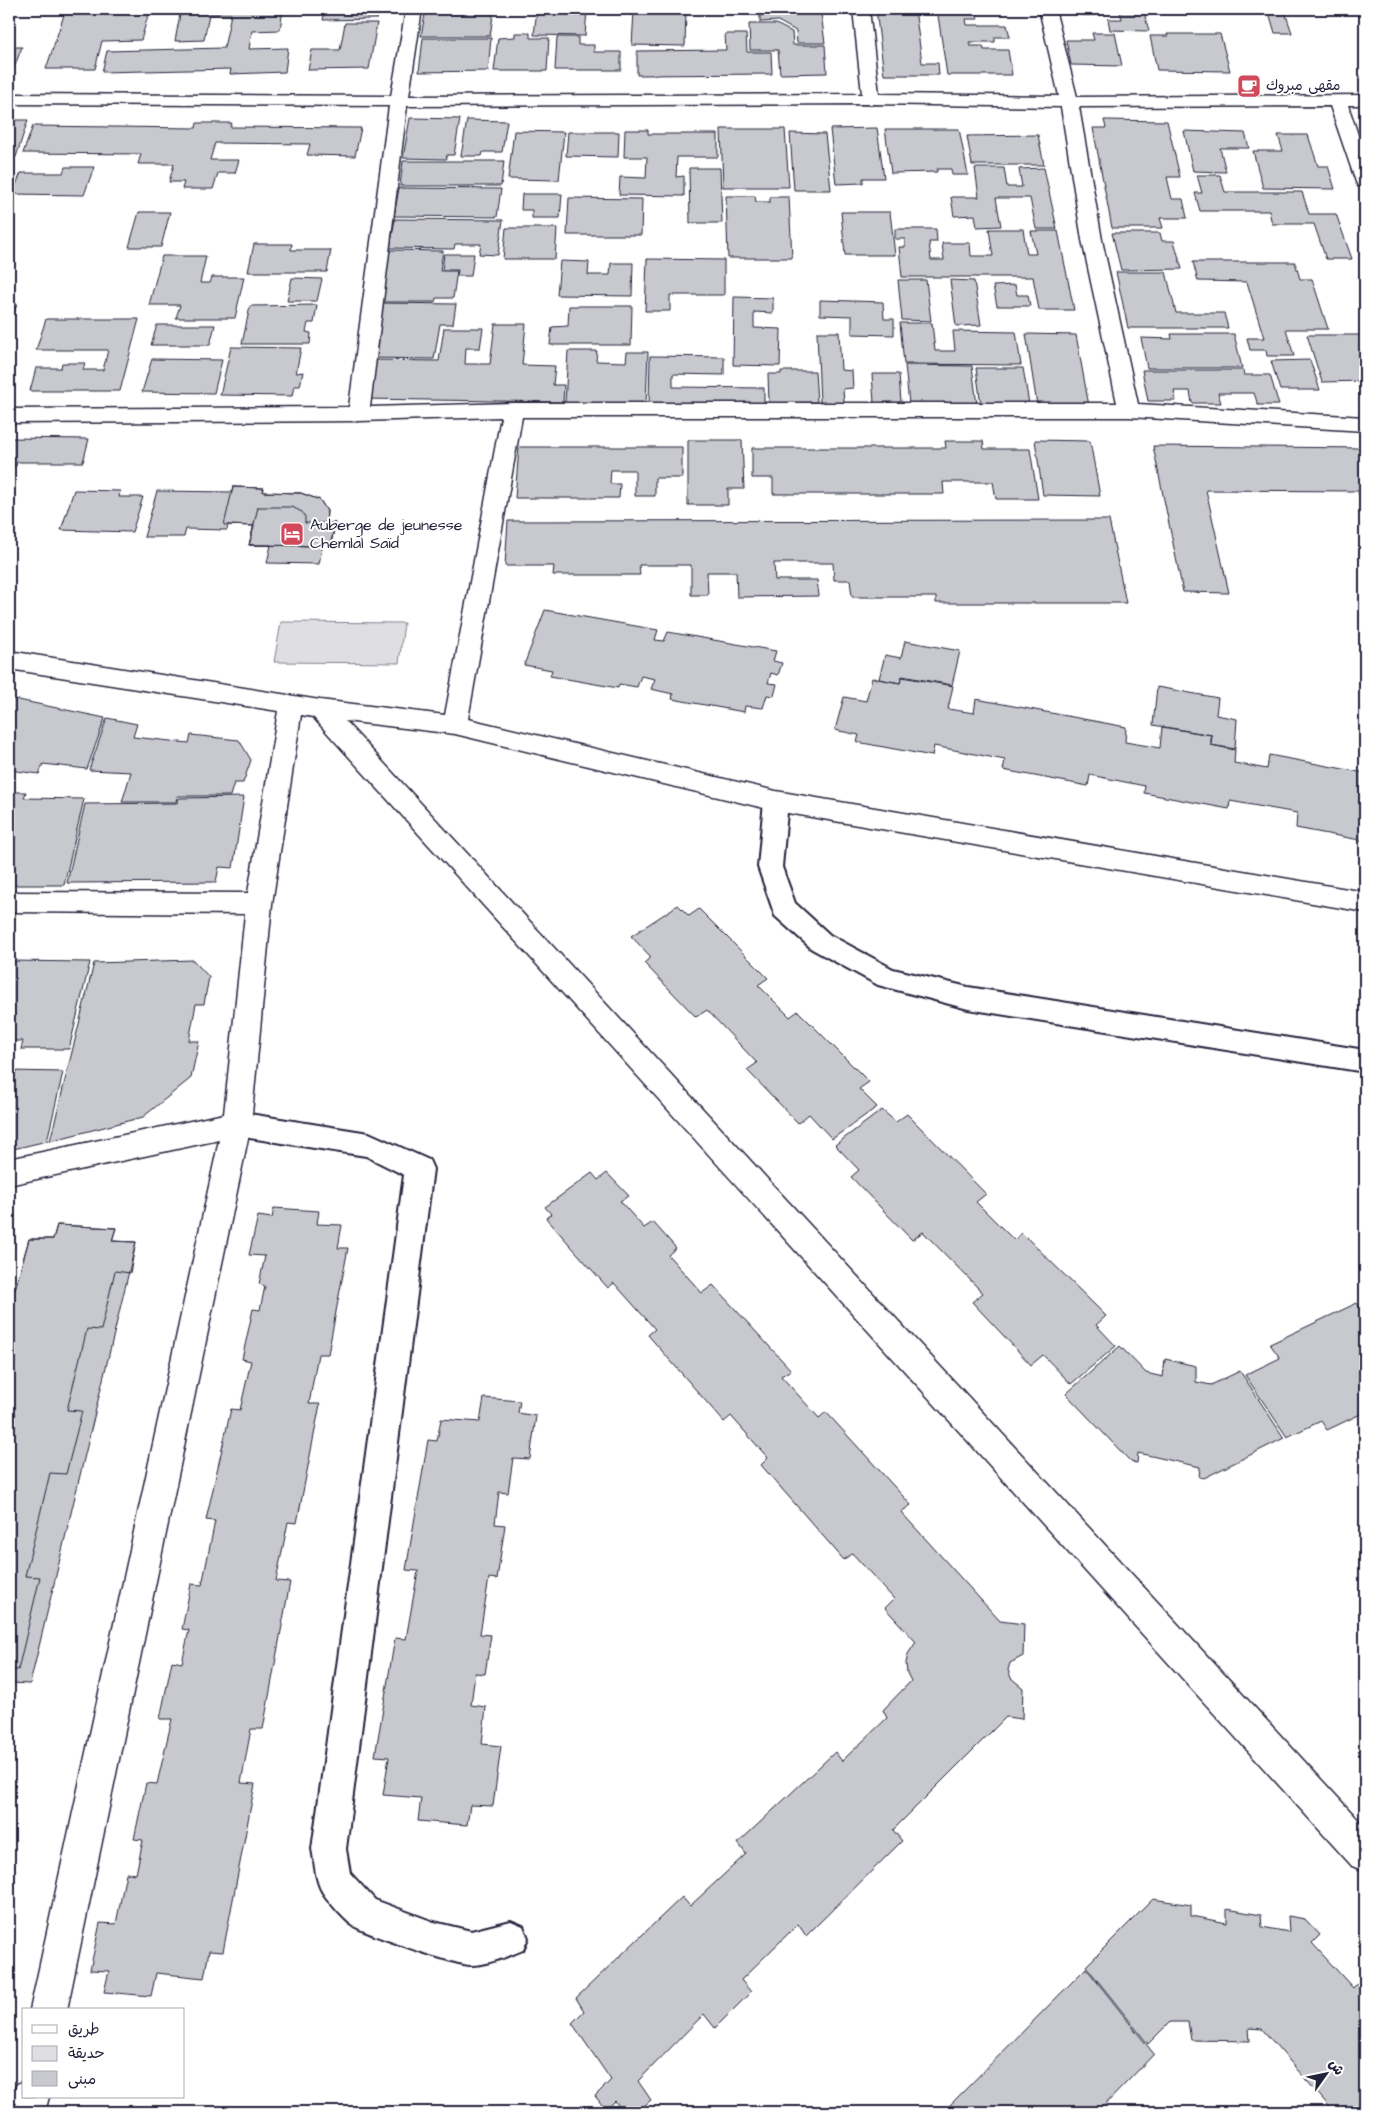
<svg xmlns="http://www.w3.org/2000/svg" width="1374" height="2121" font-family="'Architects Daughter','Playpen Sans Arabic',sans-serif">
<rect width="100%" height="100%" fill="#fff"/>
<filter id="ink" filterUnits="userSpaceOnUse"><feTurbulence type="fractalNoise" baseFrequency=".02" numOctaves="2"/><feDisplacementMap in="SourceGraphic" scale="10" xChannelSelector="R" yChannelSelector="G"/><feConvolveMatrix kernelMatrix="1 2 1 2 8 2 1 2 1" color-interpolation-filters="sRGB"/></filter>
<g filter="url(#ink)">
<path fill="#dfdfe2" stroke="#80808e" d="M281 622 404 623 399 663 274 662Z"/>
<path fill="#c8c8cf" stroke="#22223b" d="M66 9H150L141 40 102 41 95 69H46Z
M181 9H283L280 30 252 31 249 49 288 48 285 72 230 74 231 69 102 72 107 51 224 48 231 14H209L204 40 175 41Z
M325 9H379L377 19 323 20Z
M426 9H494L490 36H421Z
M537 9H587L585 36 534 35Z
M760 9H820V11H760Z
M876 9H915L922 63H938L939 75H884Z
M937 9H976L978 19H966L967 25H1007L1010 37H995V42H969L970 46H983L984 50H1008L1012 75H947Z
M1057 9H1101L1102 15H1080L1078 9Z
M1104 9H1143L1149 31 1110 30 1108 19H1122L1120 11H1105Z
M1268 9H1284L1292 33H1275Z
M634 11H686L685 46 632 45Z
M821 13 825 43H797L796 31 778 21 760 22V14Z
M345 23H377L369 69 308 70 312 50H340Z
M749 24H776L792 32 793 45H825L827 73 780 74 778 50H750Z
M515 33H530V38H549L547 71H494L498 38 515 37Z
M1092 33H1115L1122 66 1071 65 1066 40H1094Z
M725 34H746L747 52H771L772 74 637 75V51L726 50Z
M1167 34H1220L1230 71 1157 70 1150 36H1168Z
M557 37H578V45H594V52H621V70H555Z
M423 38H491L488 71 419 72Z
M9 47H22L12 73H9Z
M410 118 460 119 454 155H447L446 159 403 158Z
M9 120H28L16 157H9Z
M467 120 507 121 502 152H483L482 156H461Z
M1104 120 1167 121 1180 177H1167L1172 199H1183L1187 218H1160L1163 228H1112L1093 128H1106Z
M197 123H232L230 127 361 128 355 156 307 155 310 144 215 143 210 160H239L235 173H218L213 189H182L184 182H169L174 164H138L141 154 23 153 33 126 196 128Z
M877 128 884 178H863V183L836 184 830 129Z
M721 129H785L789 187H723Z
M885 129H959L968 175H952L951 169H937V172L891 173Z
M625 130H648V134H718V157H677L676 177 684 176V196L619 195 620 177 646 178 647 157H624Z
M514 131 564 132 559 180 508 179Z
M1184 131 1245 133 1249 148H1220L1226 172 1193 171Z
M568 132H619L618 157 566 156Z
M790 133 825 134 831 190H794Z
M1038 135 1044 165H972L967 136Z
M1278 135H1308L1318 166H1328L1335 189 1263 188 1253 151H1283Z
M403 161H504L501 186H400Z
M65 167H94L84 195 12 194 21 173H63Z
M689 168H720L722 223H690Z
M975 168H1004L1007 187H1022L1019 169 1044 168 1057 229H1036L1030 198H996L1001 226 977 227 975 215 954 216 951 197H979Z
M1197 175H1220L1225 192H1302L1309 214H1336L1352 259H1326L1314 224H1272L1269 211H1200L1195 193H1202Z
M399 188 501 189 497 217 394 216Z
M522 194H562L560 218H532V210H521Z
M726 196H755L756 202H770V197H789L792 258H728Z
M569 198 642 199 641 235H567Z
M139 212H170L161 247H129Z
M841 212H890L895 255H845Z
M395 219 503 220 498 255 479 254 481 244H455L454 249 390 248Z
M506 228H557L555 259H503Z
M895 229H936L937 242H929L931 260H944L942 243H970L971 256H993L989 229H1023L1027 254H1036L1031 231H1058L1074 310H1039L1033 277H902L899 247H905V239H895Z
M1112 233H1160L1162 241H1174L1182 269 1121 270Z
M254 244H292L291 250H331L327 272H248Z
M390 250 443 251 440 271H457L453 298H436L435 302H380Z
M444 254H474L471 276H457L458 270H442Z
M162 256H206L200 283H210L212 277H244L235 318H176L180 305H149Z
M647 259 724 260V295H670V311H645Z
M560 261 589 262 588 275H610L611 263H633L632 296 557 295Z
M1193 262H1295L1300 279H1312L1328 329H1286L1294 356H1267L1266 350H1250L1247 338H1264L1247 282 1198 281Z
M1116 272H1166L1176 313H1224L1228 328H1128Z
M292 278 322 279 317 301H287Z
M898 280H926L931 321 902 320Z
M950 280 974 281 981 325 956 326Z
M1015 285 1017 295H1028L1030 306H997L993 286Z
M734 297 773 298V313L754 312V328L781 329 780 366 733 365Z
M820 300 883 302 884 319H894V335L852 334V316L820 315Z
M380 303 456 304 453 324H440L434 359 370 358Z
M9 304H17L11 321H9Z
M317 305 314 323H308L306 332 311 333 310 344H242L250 306Z
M569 306H632L631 345H550L552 327 568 326Z
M46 319H139L120 391H30L36 368H61L62 363H85L83 370H103L108 350H36Z
M900 323H932L935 351H955L953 331 1016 332 1021 365 904 364Z
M495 324H526L522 365 555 366 553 385H564L563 402 363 399 370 360 439 361 444 328H483L480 348H466L465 364H490Z
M157 325H215L210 345H151Z
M817 332H839L841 370 852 371 853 388 843 389 844 403H820Z
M1026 334 1076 335 1089 406 1037 405Z
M1171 334H1234L1242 368H1147L1141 338 1172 339Z
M1307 335H1365V381L1322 382Z
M231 347 301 348 296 373 303 372 300 386H294L292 396 220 395Z
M568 351H597L596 361 626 362 627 352H648L646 403H565Z
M650 356 724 357V375L673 374V387L764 388V404L649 403Z
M152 359 222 360 214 393 142 392Z
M1310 360 1320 390H1280L1271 361Z
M905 365 972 366 977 405 909 404Z
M976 368H1023L1029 404 981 405Z
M1142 370H1243L1244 375H1270L1279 405H1258L1254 393H1218L1221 403H1192L1190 391H1174L1176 401H1148Z
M781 371H815L817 402 769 403 768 374H781Z
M872 374H899L901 403H874Z
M9 438 89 439 83 462H17L16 466H9Z
M688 440H742L744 489H728V505H688Z
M1035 440 1090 441 1100 496 1043 495Z
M945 441H983L984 449H1030L1038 499H996L993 482H943L944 494H773V478H752V448H946Z
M1153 446 1365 448V517L1358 491 1206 490 1229 593 1183 592Z
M519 447H682V478H655V496H635V470H611L610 484H620L619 498H515Z
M233 487 264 488 263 492 301 493 320 500 327 511 326 523H335L331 544 323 543 319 564 267 563 271 545H249L254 526 228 525 227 530 186 529 184 537H144L157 491 232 492Z
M233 487 264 488 263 492 301 493 320 500 327 511 326 523H335L331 544 323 543V546L249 545 254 526 224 525Z
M74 490 120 491 119 497H143L132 532 61 530Z
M258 507H292L302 512 305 517V523H335L331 544 323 543V546L249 545Z
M1109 520 1126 603H936V597H852L850 580H834L833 563H774L775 580H817L819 596 737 597 736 572H707L708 595H691V565H639L640 575H553L554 566H505L508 521Z
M545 610 658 630 655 640 664 641 668 632 776 651 773 661 782 663 778 675 771 673 768 683 777 684 774 696 767 695 763 708 745 706 744 712 672 699 673 694 651 689 655 679 641 676 637 687 619 684 618 688 550 676 552 670 524 665Z
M905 641 960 651 952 685 902 676 900 683 879 679 885 655 901 658Z
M902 677 953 686 948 709 974 713 976 699 1126 727 1125 742 1160 748 1162 727 1211 735V745L1235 750 1234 763 1267 769 1269 755 1365 773V841L1296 828 1297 813 1230 801 1229 809 1144 793 1145 786 1090 775 1088 786 1003 770 1005 760 934 746 932 756 857 742 859 735 835 730 844 697 866 701 872 678 900 683Z
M1157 687 1218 698 1216 715 1237 719 1235 749 1211 745 1212 735 1153 725Z
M9 698 105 718 87 769 43 764 39 774 9 770Z
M107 718 137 724 133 737 189 743 191 735 239 740 251 760 243 783H234L230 796H177L176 802H122L131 772 89 770Z
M9 792H26L24 798 84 799 64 885H9Z
M244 797 233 868 219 867 216 882 67 883 85 804 177 803 179 798Z
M678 905 689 916 699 909 768 978 758 985 790 1017 798 1011 869 1082 859 1089 877 1107 832 1139 809 1114 798 1123 747 1070 757 1063 707 1010 696 1017 644 963 651 957 631 936Z
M193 960 209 977 204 1004H196L189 1041H199L191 1078 143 1117 50 1141 94 963Z
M9 961 90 962 69 1049H21L23 1041H9Z
M9 1071 63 1072 47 1141 9 1150Z
M882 1110 896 1122 907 1114 986 1194 976 1202 1014 1240 1022 1233 1106 1316 1096 1325 1116 1346 1071 1384 1043 1355 1031 1365 972 1302 983 1293 923 1232 912 1240 851 1177 859 1170 835 1145Z
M592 1173 598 1180 607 1173 629 1196 620 1201 644 1228 653 1222 676 1248 668 1255 702 1293 713 1285 791 1370 781 1376 819 1418 826 1412 911 1505 901 1512 1000 1621 1024 1624 1023 1656 1010 1663 1008 1670 1011 1678 1023 1688 1022 1719 1006 1717 893 1830 902 1841 806 1936 798 1924 741 1980 751 1992 715 2028 704 2014 638 2081 651 2100 637 2112H623L615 2101 606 2110 595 2096 611 2080 572 2023 584 2011 576 1998 682 1897 690 1906 746 1854 738 1843 835 1752 842 1761 887 1718 883 1710 911 1681 907 1673 906 1663 908 1654 916 1642 885 1608 894 1599 852 1553 844 1560 761 1465 768 1458 731 1416 724 1422 648 1335 655 1329 614 1283 608 1288 546 1218 551 1214 545 1207Z
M274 1208 319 1211 317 1224 342 1225 338 1248H348L328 1354H318L309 1404H320L297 1523 288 1522 276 1581 290 1582 263 1729H251L241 1783 255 1784 223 1952 209 1951 204 1978 156 1973 151 1996 104 1992 109 1971 90 1970 100 1923 116 1924 126 1873 136 1874 143 1840 134 1839 146 1783 157 1784 172 1719H160L172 1661 182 1663 189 1630 182 1629 191 1584 202 1585 215 1521 206 1520 231 1409 240 1410 251 1361 242 1359 253 1309 260 1310 265 1286 259 1284 265 1256 249 1255 258 1216 272 1218Z
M57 1225 116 1228 112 1241 136 1242 30 1684 9 1683V1310L29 1239H53Z
M57 1225 116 1228 112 1241 136 1242 130 1273 115 1271 101 1330 87 1329 67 1410 82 1411 66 1474 50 1473 25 1576 40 1577 18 1670H9V1310L29 1239H53Z
M1357 1303 1365 1314V1412L1327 1430 1321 1421 1287 1437 1245 1375 1280 1358 1270 1344Z
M1120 1346 1146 1373 1163 1377 1165 1359 1196 1366V1382L1211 1385 1240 1371 1284 1438 1204 1478 1199 1477 1200 1467 1138 1453 1137 1463 1131 1462 1066 1394Z
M484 1398 520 1401 518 1413 536 1416 530 1459 513 1458 508 1493 499 1492 495 1524 505 1525 497 1579 489 1578 480 1634 491 1635 485 1674 475 1673 471 1705 486 1707 482 1744 501 1746 493 1806 470 1805 467 1825 418 1821 421 1798 383 1795 389 1757 375 1756 395 1638 406 1639 418 1571 406 1570 428 1440 437 1441 441 1419 480 1422Z
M1153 1899 1191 1905V1916L1227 1923V1909L1261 1915 1262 1927 1289 1932 1288 1916 1305 1919 1320 1935 1312 1943 1353 1988 1360 1980 1365 1986V2112H1334L1262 2029 1249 2028 1250 2041 1191 2040 1188 2022H1170L1148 2044 1086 1966Z
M1086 1968 1154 2054 1098 2112H943Z"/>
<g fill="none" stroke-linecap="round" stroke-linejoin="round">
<g stroke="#22223b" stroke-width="4">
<path id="service" d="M776 792 784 794 788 801 782 867 795 903 830 935 893 969 968 987 1365 1050V1072L968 1009 878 985 812 949 775 916 758 867 764 801 768 794Z
M237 1112 369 1133 429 1160 433 1169 346 1849 350 1873 375 1900 434 1922 471 1931 511 1921 523 1926 528 1938 523 1950C509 1956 486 1965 472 1965 458 1966 363 1933 352 1925 344 1919 329 1902 323 1893 315 1881 315 1863 312 1849L404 1175 366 1156 237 1136 228 1132 224 1124 228 1116Z"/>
</g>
<g stroke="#22223b" stroke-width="3">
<path id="minor" d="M406 9H422L409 96 862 94 853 9H869L879 94 1059 96 1039 9H1055L1077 97 1365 95V105H1348L1365 156V188L1358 186 1356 182 1330 106 1079 107 1102 240 1138 404 1365 417V431L1129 417H522L468 719 776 791 1365 892V912L776 811 455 734 345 721 1365 1827V1871L1352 1866 313 717 301 715 272 904 251 1124 67 2010H30L219 1140 9 1185V1159L224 1114 245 914 9 912V892L248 893 278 711 9 669V651L320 700 445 715 501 417 359 421 9 423V409L349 407 389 106 9 104V94L391 96ZM871 104 1061 107 1082 240 1117 403H513L370 407 407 106Z
M24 2081V2097H49L45 2112H9L11 2097 17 2084Z"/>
</g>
<use href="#service" fill="#fff" fill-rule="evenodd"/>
<use href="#minor" fill="#fff" fill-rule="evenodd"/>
</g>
</g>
<defs>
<g id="cafe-square" transform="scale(1.25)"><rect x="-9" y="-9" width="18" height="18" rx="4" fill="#d1495b" stroke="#fff"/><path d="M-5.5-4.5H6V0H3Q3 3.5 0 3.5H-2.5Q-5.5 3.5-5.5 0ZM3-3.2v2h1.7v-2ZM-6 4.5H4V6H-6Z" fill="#fff"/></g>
<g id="hotel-square" transform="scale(1.25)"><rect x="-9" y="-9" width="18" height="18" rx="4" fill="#d1495b" stroke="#fff"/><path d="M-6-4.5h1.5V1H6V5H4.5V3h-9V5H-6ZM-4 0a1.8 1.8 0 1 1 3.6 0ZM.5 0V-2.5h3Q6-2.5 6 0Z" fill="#fff"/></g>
</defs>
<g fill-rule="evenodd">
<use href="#cafe-square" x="1249" y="86"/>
<use href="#hotel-square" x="292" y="534"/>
</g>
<g text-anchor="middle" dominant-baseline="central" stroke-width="4" stroke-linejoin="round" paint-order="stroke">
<g font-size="14" fill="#22223b" stroke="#fff" text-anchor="start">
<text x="1266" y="86">مقهى مبروك</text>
</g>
<g font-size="16" fill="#22223b" stroke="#fff" text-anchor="start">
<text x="310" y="525">Auberge de jeunesse<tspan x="310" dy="18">Chemlal Saïd</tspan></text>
</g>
</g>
<rect width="1374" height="2121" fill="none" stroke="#fff" stroke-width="30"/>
<rect x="15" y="15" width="1344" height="2091" fill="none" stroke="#22223b" stroke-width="2" filter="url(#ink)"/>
<rect x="22" y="2008" width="162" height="90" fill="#ffffff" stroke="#a7a7b1"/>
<rect x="32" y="2025" width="25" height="8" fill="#ffffff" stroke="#a7a7b1"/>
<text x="68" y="2034" font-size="15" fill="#22223b">طريق</text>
<rect x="32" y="2046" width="25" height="15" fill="#dfdfe2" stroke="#a7a7b1"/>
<text x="68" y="2058" font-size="15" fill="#22223b">حديقة</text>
<rect x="32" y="2071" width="25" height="15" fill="#c8c8cf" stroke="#a7a7b1"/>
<text x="68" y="2084" font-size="15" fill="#22223b">مبنى</text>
<g transform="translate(1326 2074) rotate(57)" stroke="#ffffff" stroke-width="4" paint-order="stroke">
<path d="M0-4L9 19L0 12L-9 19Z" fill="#22223b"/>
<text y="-8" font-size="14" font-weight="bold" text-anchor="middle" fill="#22223b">ش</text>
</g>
</svg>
